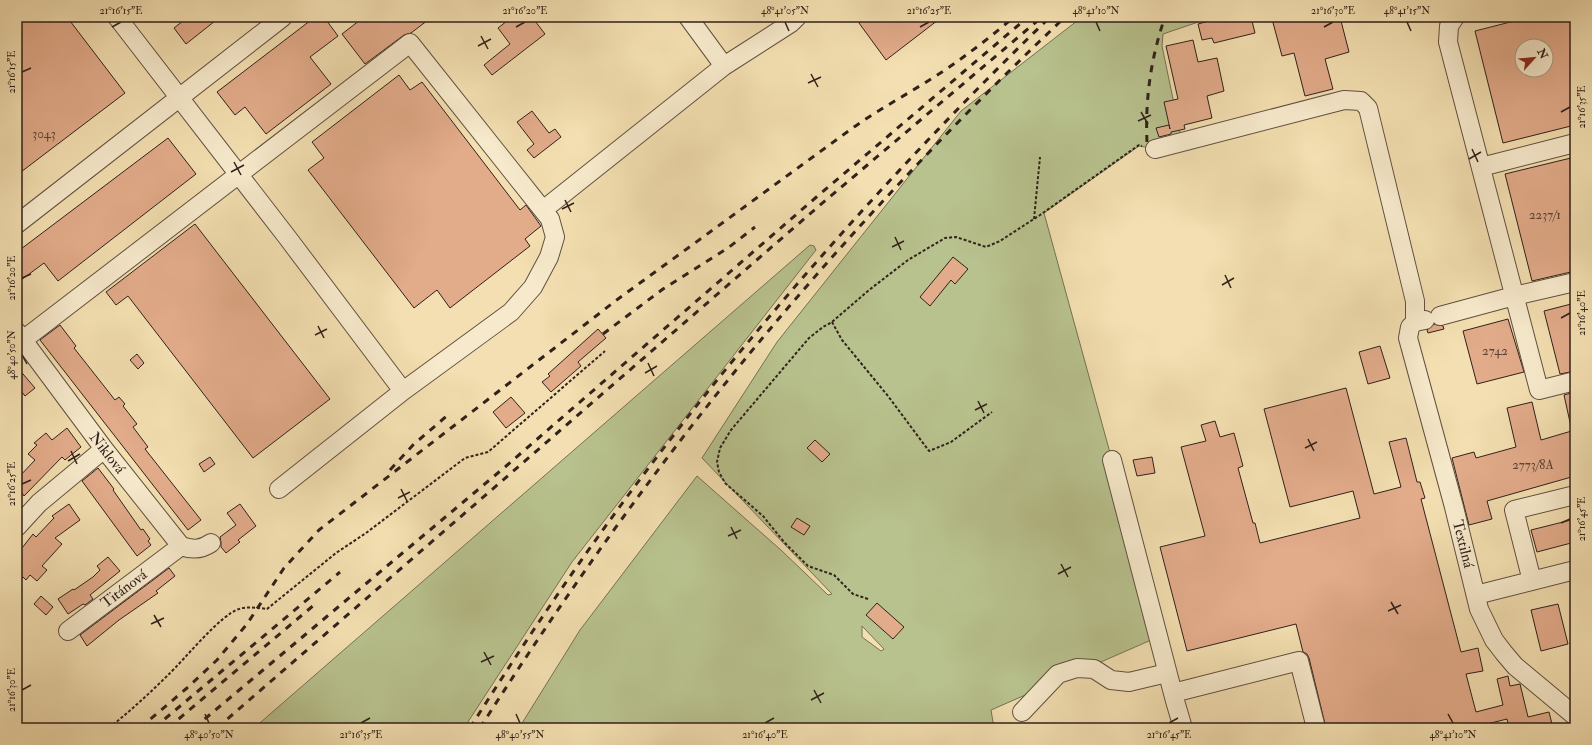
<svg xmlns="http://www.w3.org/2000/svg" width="1592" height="745" font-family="'IM FELL Double Pica',serif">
<rect width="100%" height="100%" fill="#f3dfb1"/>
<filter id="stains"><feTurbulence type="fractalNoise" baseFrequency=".005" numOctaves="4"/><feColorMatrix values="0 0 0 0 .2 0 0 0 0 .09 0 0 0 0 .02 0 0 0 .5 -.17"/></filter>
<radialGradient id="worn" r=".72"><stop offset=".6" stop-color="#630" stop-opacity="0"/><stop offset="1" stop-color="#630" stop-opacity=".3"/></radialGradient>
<path fill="#b8c28e" stroke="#747254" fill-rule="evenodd" d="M1082 17H1213L1163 34 1162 46 1182 142 1155 149 1139 146 1044 213 1112 460 1158 637 991 710 994 728H519L580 630 697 476 782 551 828 595 832 594 702 458 777 342 961 111ZM862 626 884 649 881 651 862 637Z
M810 245 814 246 816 250 572 562 464 728H254Z"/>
<path fill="#e2ab8a" stroke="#30211b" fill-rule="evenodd" d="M17 17H67L125 93 17 175Z
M188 17H220L186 44 174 28Z
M315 17H324L338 36 310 57 331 84 266 134 245 107 235 115 217 92Z
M364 17H432L411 33 404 35 365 64 342 34Z
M512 17H532L545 34 492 75 484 65 510 44 498 28Z
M867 17H942L886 60 859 23Z
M1224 17H1251L1255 33 1214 43 1212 38 1202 40 1198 24Z
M1279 17H1340L1349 52 1325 59 1333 89 1305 96 1294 53 1282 56 1272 19Z
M1530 17H1575V125L1503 143 1475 31ZM1522 46H1546V70H1522Z
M1193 40 1198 62 1217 58 1224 91 1207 96 1212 118 1184 125 1185 129 1171 132V134L1159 137 1156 128 1169 125 1170 129 1164 102 1178 99 1166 46Z
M399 75 410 90 422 82 520 210 526 205 541 226 525 239 530 246 450 308 437 290 414 308 308 170 324 158 312 142Z
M532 111 549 133 555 129 561 137 534 158 527 150 534 144 517 122Z
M168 138 196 174 58 281 44 263 17 283V252Z
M1575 157V271L1532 281 1505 174Z
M195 224 330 399 253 458 128 296 116 305 106 292Z
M953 257 968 269 955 284 951 280 930 306 920 297Z
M1575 303V371L1560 374 1544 311Z
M1508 319 1524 372 1477 384 1463 331Z
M1434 324 1443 326 1444 329 1428 333 1427 330Z
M60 325 76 346 74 348 115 400 119 397 125 404 123 406 137 424 133 427 148 447 145 449 201 520 188 530 40 340Z
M598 329 606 338 578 362 581 366 551 392 542 382 550 376 548 374Z
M1380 346 1390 378 1368 384 1359 352Z
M137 354 144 363 138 369 130 360Z
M17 367 35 388 25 396 21 391 17 394Z
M1346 388 1374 494 1401 487 1389 442 1406 438 1417 482H1420L1425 498 1421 499 1461 652 1478 648 1483 671 1466 674 1476 712 1503 705 1497 679 1508 676 1510 686 1520 684 1528 717 1549 712 1553 728H1509L1507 719 1479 726 1480 728H1326L1309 658 1307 654 1303 652 1296 624 1187 651 1160 547 1205 536 1181 447 1206 441 1201 425 1215 421 1220 437 1234 433 1243 466 1238 468 1253 523H1255L1260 543 1360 518 1353 491 1290 507 1264 409Z
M1575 392V426L1571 427 1564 395Z
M511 397 525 413 506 428 493 412Z
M1532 402 1541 440 1575 430V476L1487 501 1492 519 1469 525 1452 458 1474 452 1476 458 1516 447 1507 408Z
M67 428 81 447 65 460 62 457 24 496 22 493 17 498V479L35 460 28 454 37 445 34 443 46 433 52 440Z
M815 440 830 454 822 462 807 448Z
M210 457 215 464 204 472 199 464Z
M1152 457 1155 473 1137 476 1133 460Z
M98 468 114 489 113 490 141 530 143 529 150 539 148 541 151 545 137 556 82 481Z
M69 504 80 520 55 538 62 544 42 566 47 570 37 581 30 575 26 580 23 577 17 584V544L22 548 33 534 36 537 54 518 52 516Z
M240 504 256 526 238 540 240 542 226 553 221 547V542L220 537 236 525 227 513Z
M797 518 810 526 804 535 791 527Z
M1575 519V542L1537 552 1531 530Z
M108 557 120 571 90 595 93 599 85 605 83 604 68 614 58 599 73 589 74 590 93 577 100 570 97 566Z
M169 568 175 576 156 591 158 593 119 620 87 646 80 635Z
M41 596 53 607 46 615 34 604Z
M877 603 904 627 893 639 866 615Z
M1558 604 1568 644 1541 651 1531 610Z"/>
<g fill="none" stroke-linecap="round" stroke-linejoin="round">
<g stroke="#615040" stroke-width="20">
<path id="minor" d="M117 17 287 237 403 391
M688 17 724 66
M1455 17 1449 26 1448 42 1539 390 1575 381
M1155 149 1344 100 1361 101 1368 108 1415 301V322
M1481 167 1575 143
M543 210 724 66 791 23 797 17
M17 224 283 17
M1440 316 1514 296 1575 282
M1425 320 1415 322 1410 327 1408 338 1454 507 1479 609 1494 640 1504 653 1515 666 1575 716
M17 332 104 449 181 546C192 550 201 550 211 543
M23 340 410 43 550 219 555 237 549 257 533 287 511 312 403 391 279 489
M1112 460 1175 701 1183 728
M17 527 39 503 104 449
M1532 581 1514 510 1575 495
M1476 595 1575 570
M68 631 181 546
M1173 693 1299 661 1316 728
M1022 712 1058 674 1077 668 1094 669 1111 680 1129 682 1167 673"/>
</g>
<path stroke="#30211b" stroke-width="2" stroke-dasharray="3 2" stroke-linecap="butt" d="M1034 219 1040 157
M832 322 842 340 888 396 929 451 951 442 992 412
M868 599 853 594 834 575 808 566 784 542 763 516 725 483 719 472 717 462 720 448 731 430 809 338 823 327 832 322 869 290 908 260 945 238 956 237 986 247 1000 241 1040 215 1139 145 1142 146
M109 728C130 711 149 694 168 675 185 659 220 615 239 609 247 606 259 608 267 609L336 553 366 533 465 458 488 452 605 351"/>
<use href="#minor" stroke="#f7eacc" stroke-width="18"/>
<path stroke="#30211b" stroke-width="3" stroke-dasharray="7 7" stroke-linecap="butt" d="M1147 142C1145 99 1151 57 1165 17
M603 334 663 289 728 248 755 227
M390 470 413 445 449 414
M140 728 187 688 217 660 247 624 284 568 319 530 618 299 854 127C884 106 917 89 948 68 971 52 993 35 1014 17
M154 728 340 572
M168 728 314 605
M194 728 505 467 813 200 1028 17
M217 728 819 206 1042 17
M470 728C533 628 600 530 673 436 788 287 915 148 1050 17
M480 728C573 582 674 441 787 309 874 207 967 110 1065 17"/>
</g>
<path fill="none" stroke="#30211b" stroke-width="1.5" d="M785 22 789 31M1096 22 1100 31M1407 22 1411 31M112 27 121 22M516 27 525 22M920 27 929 22M1324 27 1333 22M481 36 488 49M478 46 491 39M22 72 31 68M811 74 818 87M808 83 821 77M1141 112 1148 124M1561 112 1570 107M1138 121 1151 115M1472 149 1478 162M1469 159 1481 152M234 162 241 175M231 172 244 165M565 200 571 212M562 209 574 203M895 237 901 250M892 247 904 241M1225 275 1231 288M22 278 31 274M1222 285 1234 278M1561 318 1570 313M318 326 324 338M315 335 327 329M22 355 27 364M648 363 654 376M645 373 657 366M978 401 984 413M975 410 987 404M1308 439 1314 451M1305 448 1317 442M71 451 77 464M68 461 80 454M22 484 31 480M401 489 407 501M398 498 410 492M1561 523 1570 519M731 527 737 539M728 536 741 530M1061 564 1068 577M1058 574 1071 567M1391 602 1398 614M1388 611 1401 605M154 615 161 627M151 624 164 618M484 652 491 665M481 662 494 656M22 690 31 685M814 690 821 703M811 700 824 693M205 714 209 723M516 714 520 723M1448 714 1453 723M361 723 370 718M765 723 774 718M1169 723 1178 718"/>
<g text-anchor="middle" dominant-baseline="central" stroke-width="3.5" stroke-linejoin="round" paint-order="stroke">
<g font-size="13" fill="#5c4437">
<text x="44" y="134">3043</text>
<text x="1545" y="215">2237/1</text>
<text x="1495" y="351">2742</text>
<text x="1533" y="465">2773/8A</text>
</g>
<g font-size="15" fill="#30211b" stroke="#f7eacc">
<text transform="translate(107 453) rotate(52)">Niklová</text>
<text transform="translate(1463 544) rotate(76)">Textilná</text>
<text transform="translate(124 589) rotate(-37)">Titánová</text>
</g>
</g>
<rect width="1592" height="745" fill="none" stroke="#f3dfb1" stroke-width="44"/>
<g transform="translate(1534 58) rotate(63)"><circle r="19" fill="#f7eacc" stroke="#a79a85"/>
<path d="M0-3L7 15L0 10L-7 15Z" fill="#8f2418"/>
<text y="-6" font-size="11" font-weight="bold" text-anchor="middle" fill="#30211b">N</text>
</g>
<rect x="22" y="22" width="1548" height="701" fill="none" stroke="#30211b" stroke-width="1.5"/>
<g font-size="10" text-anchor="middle" fill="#30211b">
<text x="121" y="14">21°16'15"E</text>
<text x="525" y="14">21°16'20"E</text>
<text x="785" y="14">48°41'05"N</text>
<text x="929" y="14">21°16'25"E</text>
<text x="1096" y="14">48°41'10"N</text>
<text x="1333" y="14">21°16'30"E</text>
<text x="1407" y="14">48°41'15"N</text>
<text transform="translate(11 72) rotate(-90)" y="4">21°16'15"E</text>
<text transform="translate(1581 107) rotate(-90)" y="4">21°16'35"E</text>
<text transform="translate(11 278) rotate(-90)" y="4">21°16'20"E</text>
<text transform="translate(1581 313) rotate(-90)" y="4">21°16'40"E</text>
<text transform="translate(11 355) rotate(-90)" y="4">48°40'50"N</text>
<text transform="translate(11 484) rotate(-90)" y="4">21°16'25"E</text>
<text transform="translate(1581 519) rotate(-90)" y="4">21°16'45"E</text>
<text transform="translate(11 690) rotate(-90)" y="4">21°16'30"E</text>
<text x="209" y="738">48°40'50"N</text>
<text x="361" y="738">21°16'35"E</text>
<text x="520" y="738">48°40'55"N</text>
<text x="765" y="738">21°16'40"E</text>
<text x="1169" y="738">21°16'45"E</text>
<text x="1453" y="738">48°41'10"N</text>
</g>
<rect width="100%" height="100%" filter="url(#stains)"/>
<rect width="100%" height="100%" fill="url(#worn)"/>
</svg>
